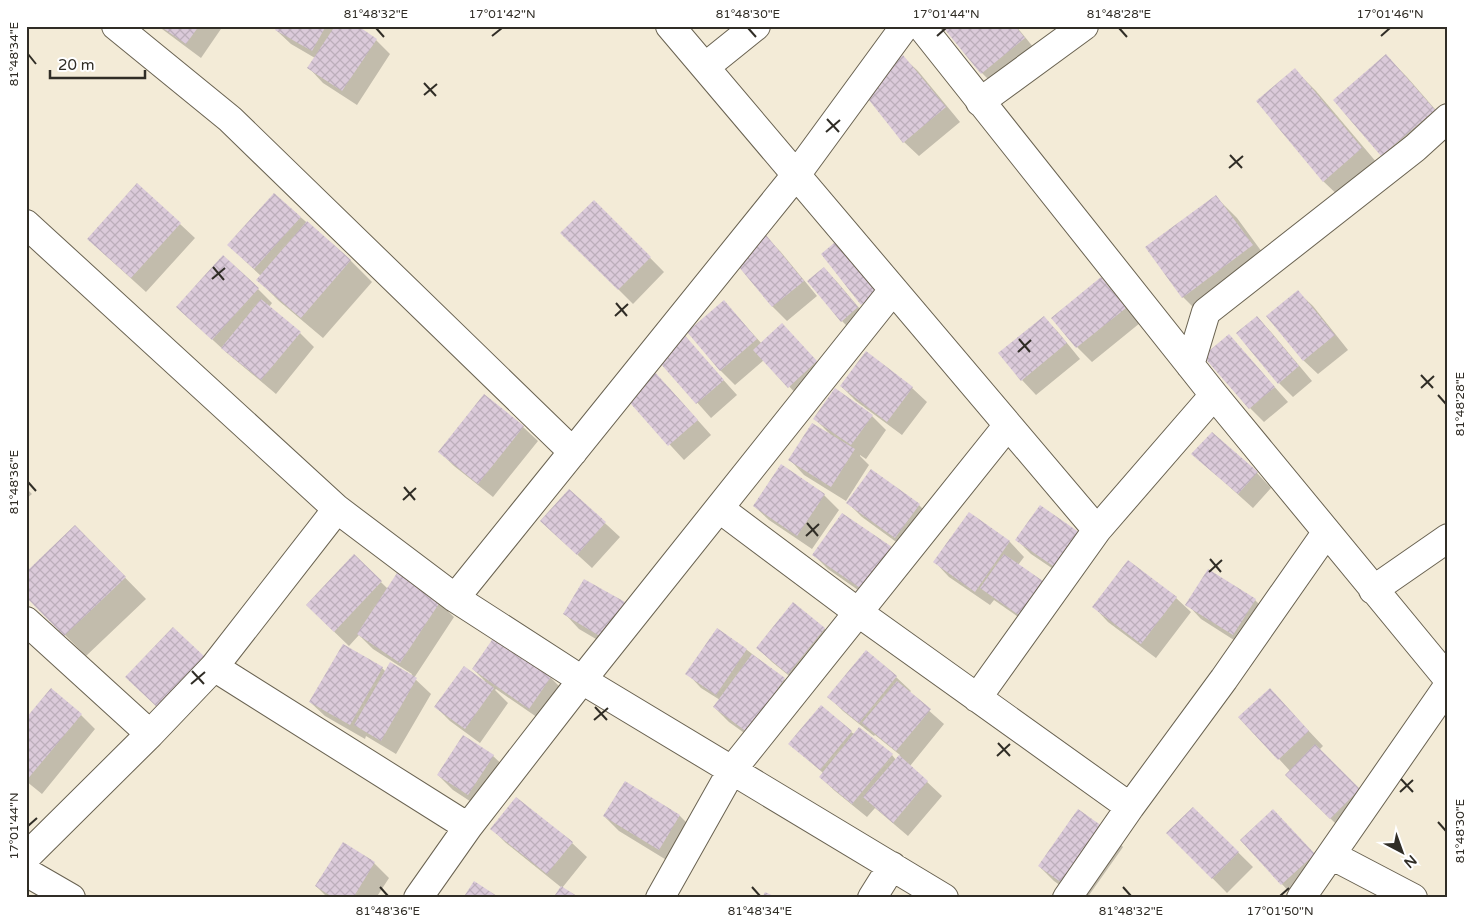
<svg xmlns="http://www.w3.org/2000/svg" width="1474" height="924" font-family="'Varela Round',sans-serif">
<defs>
<pattern id="building-cross-hatch" width="8" height="8" patternUnits="userSpaceOnUse" patternTransform="scale(1.25)"><rect width="8" height="8" fill="#dbcada"/><path d="M0 0l8 8M0 8l8-8" fill="none" stroke="#bcaebb"/></pattern>
</defs>
<rect width="100%" height="100%" fill="#f3ebd7"/>
<path fill="#0003" d="M158 26H223L201 58Z
M278 26H356L376 40 390 54 357 105 323 83 309 68 315 58 291 44 276 30Z
M943 26H1016L1038 53 996 87 982 73Z
M1386 56 1407 77 1448 124V138L1403 176 1382 155 1335 100Z
M903 57 918 71 960 122 919 156 904 142Z
M1295 70 1316 91 1383 170 1345 202 1323 181Z
M138 185 195 238 146 292 103 253Z
M274 194 351 261 372 282 323 338 279 301 258 280 261 276 243 259Z
M1216 197 1237 218 1273 267 1204 318 1183 297Z
M594 201 664 272 633 304 562 233Z
M766 237 780 251 817 296 787 321 772 306Z
M824 268 838 283 871 322 856 335 842 321Z
M1101 278 1115 293 1140 323 1092 362 1077 347 1053 318Z
M258 289 272 303 269 307 300 333 314 347 276 394 227 353 177 307Z
M1298 292 1313 306 1348 350 1318 374 1303 360Z
M724 302 762 344 796 339 831 377 804 402 764 360 735 385 720 370Z
M1257 317 1271 332 1312 381 1293 397 1279 383Z
M1044 318 1058 332 1080 359 1036 395 1022 380Z
M681 333 737 395 711 418 655 355Z
M1229 336 1288 402 1264 422 1250 408Z
M667 386 711 435 684 460 625 396Z
M841 386 912 388 927 402 902 435 856 401Z
M872 416 886 430 866 459 860 455V456L869 465 846 501 804 475 790 460 830 434 815 419Z
M523 427 538 441 493 497 454 466 440 452Z
M1193 454 1257 473 1271 488 1253 508Z
M781 466 824 495 839 510 812 549 769 520 754 506Z
M26 488 32 494 26 499Z
M569 490 620 537 592 568 556 535Z
M848 503 919 505 933 519 910 552 862 517Z
M842 514 891 548 906 563 878 604 828 569 814 555Z
M969 514 1010 542 1024 557 1018 565 1049 587 1064 601 1041 633 994 600 990 605 949 577 935 562Z
M1082 536 1074 583 1031 554 1017 540Z
M96 548 146 599 86 656 65 635Z
M354 556 388 589 439 603 454 617 414 678 431 694 396 754 366 736 365 739 325 716 310 702 382 668 386 672 411 676 412 674 373 649 359 635 349 646 322 620Z
M1209 570 1255 600 1270 615 1248 649 1201 619 1187 604Z
M1176 598 1191 612 1156 658 1108 622 1094 607Z
M624 603 638 618 618 652 579 629 565 614Z
M824 628 838 643 803 687 772 662 758 648Z
M717 630 747 650 784 679 799 694 761 745 729 722 714 707 720 700 701 688 687 673Z
M494 639 551 678 565 692 544 722 496 689 495 690 508 703 480 743 450 721 436 707 484 682 485 681 473 669Z
M896 677 911 691 909 693 944 724 910 766 942 796 908 836 875 808 867 817 835 791 820 777 823 773 790 744 851 732 892 755 896 760 900 755 875 735 874 736 843 711 829 697Z
M1270 690 1323 746 1319 750 1373 805 1345 833 1287 775 1290 771 1279 759Z
M81 715 95 729 42 794 26 781V720Z
M493 756 508 770 482 809 453 790 438 775Z
M625 782 680 816 694 830 673 864 619 831 604 816Z
M516 799 572 843 587 857 562 888 506 843 492 829Z
M1193 808 1253 867 1227 893 1168 833Z
M1287 825 1328 870 1295 898 1241 840Z
M1109 832 1123 847 1087 898H1078L1054 881 1039 866Z
M344 843 374 863 389 878 376 898H328L316 886Z"/>
<path fill="url(#building-cross-hatch)" d="M160 26H199L186 44Z
M277 26H326L312 51 275 30Z
M335 26H358L377 39 342 91 307 68Z
M942 26H1015L1025 38 981 74Z
M1386 54 1435 110 1381 156 1333 100Z
M903 55 946 107 903 143 861 90Z
M1295 68 1362 148 1323 182 1256 101Z
M137 183 181 223 131 278 87 239Z
M274 193 301 217 254 269 227 245Z
M1216 195 1253 245 1182 298 1145 247Z
M594 200 651 257 618 290 560 233Z
M307 221 351 260 301 318 256 280Z
M766 235 804 281 772 307 734 261Z
M840 238 881 290 861 305 821 254Z
M223 255 259 288 212 340 176 307Z
M824 267 858 307 841 322 807 281Z
M1101 277 1126 308 1076 348 1051 318Z
M1298 290 1335 335 1303 361 1266 316Z
M261 299 301 332 261 380 221 348Z
M724 300 757 339 720 371 687 332Z
M1044 316 1067 343 1021 381 998 353Z
M1257 316 1299 366 1278 384 1236 333Z
M782 323 817 361 788 388 753 350Z
M681 331 724 380 696 404 653 355Z
M1229 334 1275 387 1249 409 1203 356Z
M866 351 913 387 887 422 840 386Z
M653 370 698 420 668 446 624 396Z
M835 388 873 415 851 445 813 419Z
M484 394 524 426 478 484 438 452Z
M812 423 855 449 831 487 788 460Z
M1212 432 1258 472 1238 494 1191 454Z
M781 464 825 494 797 536 753 506Z
M871 469 920 504 895 538 846 503Z
M569 489 606 522 577 555 540 521Z
M1040 505 1083 535 1059 570 1015 540Z
M969 512 1010 541 975 592 933 562Z
M842 513 892 547 863 590 812 555Z
M75 525 126 577 64 636 26 597V572Z
M354 554 382 581 334 632 306 605Z
M1004 554 1050 586 1026 620 980 588Z
M1128 560 1177 597 1141 644 1092 607Z
M1208 569 1256 599 1233 635 1185 605Z
M397 573 440 602 400 663 357 634Z
M584 579 625 602 603 638 563 614Z
M793 602 825 628 788 674 756 648Z
M173 627 206 658 158 708 125 677Z
M717 628 747 649 716 695 685 674Z
M494 637 551 677 529 709 472 669Z
M343 644 383 667 350 725 309 702Z
M866 650 897 676 859 723 827 697Z
M752 654 785 678 747 732 713 707Z
M390 662 417 678 381 741 354 725Z
M464 666 494 688 465 729 434 707Z
M897 681 931 709 896 751 862 723Z
M51 688 82 714 26 781V718Z
M1270 688 1309 731 1278 760 1238 717Z
M821 705 852 731 820 770 788 744Z
M859 727 893 754 852 804 819 777Z
M463 735 494 755 468 795 437 775Z
M1315 744 1360 789 1330 819 1285 775Z
M899 755 928 781 893 823 863 797Z
M625 781 680 815 659 850 603 816Z
M516 797 573 842 547 874 490 829Z
M1193 807 1239 852 1212 879 1166 833Z
M1078 809 1109 831 1069 888 1038 866Z
M1273 809 1315 854 1281 885 1240 840Z
M343 842 375 862 353 898H334L315 886Z
M474 881 500 898H463Z
M561 886 580 898H553Z
M765 892 778 898H762Z"/>
<g fill="none" stroke-linecap="round" stroke-linejoin="round">
<g stroke="#696251" stroke-width="30">
<path id="minor" d="M116 26 230 119 573 452
M670 26 1097 530
M921 26 1214 395 1448 679
M705 67 756 26
M980 102 1084 26
M26 224 337 509 455 598 582 680 944 898
M1190 365 1206 312 1415 148 1448 118
M720 509 859 613 1130 807
M1373 590 1448 538
M455 598 796 175 905 26
M26 621 150 734
M214 667 337 509
M977 698 1097 530 1214 395
M1331 855 1413 898
M26 857 150 734 214 667 468 827
M26 872 71 898
M418 898 468 827 582 680 893 290
M660 898 732 770 1008 425
M872 898 892 866
M1067 898 1130 807 1224 679 1326 533
M1301 898 1448 686"/>
</g>
<use href="#minor" stroke="#fff" stroke-width="28"/>
</g>
<path fill="none" stroke="#302d26" stroke-width="2" d="M376 28 384 37M748 28 756 37M1119 28 1127 37M492 36 502 28M937 36 946 28M1381 36 1390 28M28 54 36 64M424 83 436 96M424 95 437 84M827 119 839 132M826 132 840 120M1230 155 1242 168M1229 168 1243 156M213 267 224 280M212 279 225 268M616 303 627 316M615 316 628 304M1019 339 1030 352M1018 352 1031 340M1421 375 1433 388M1421 388 1434 376M1438 395 1446 404M28 482 36 491M404 487 415 500M403 500 416 488M807 523 818 536M806 536 819 524M1210 559 1221 572M1209 572 1222 560M192 671 204 684M191 684 205 672M595 707 607 720M594 720 608 708M998 743 1010 756M997 756 1010 744M1401 779 1413 792M1400 792 1413 780M1438 822 1446 831M28 826 37 818M380 887 388 896M752 887 760 896M1123 887 1131 896M1280 896 1289 888"/>
<rect width="1474" height="924" fill="none" stroke="#ffffff" stroke-width="55"/>
<g transform="translate(1402 852) rotate(139)" stroke="#ffffff" stroke-width="4" paint-order="stroke">
<path d="M0-4L9 19L0 12L-9 19Z" fill="#302d26"/>
<text y="-8" font-size="14" font-weight="bold" text-anchor="middle" fill="#302d26">N</text>
</g>
<path d="M50 70v8h95v-8" fill="none" stroke="#302d26" stroke-width="2.5"/>
<text x="58" y="70" font-size="15" fill="#302d26" stroke="#ffffff" stroke-width="4" paint-order="stroke">20 m</text>
<rect x="28" y="28" width="1418" height="868" fill="none" stroke="#302d26" stroke-width="2"/>
<g font-size="12" text-anchor="middle" fill="#302d26">
<text x="376" y="18">81°48'32"E</text>
<text x="502" y="18">17°01'42"N</text>
<text x="748" y="18">81°48'30"E</text>
<text x="946" y="18">17°01'44"N</text>
<text x="1119" y="18">81°48'28"E</text>
<text x="1390" y="18">17°01'46"N</text>
<text transform="translate(14 54) rotate(-90)" y="4">81°48'34"E</text>
<text transform="translate(1460 404) rotate(-90)" y="4">81°48'28"E</text>
<text transform="translate(14 482) rotate(-90)" y="4">81°48'36"E</text>
<text transform="translate(14 826) rotate(-90)" y="4">17°01'44"N</text>
<text transform="translate(1460 831) rotate(-90)" y="4">81°48'30"E</text>
<text x="388" y="915">81°48'36"E</text>
<text x="760" y="915">81°48'34"E</text>
<text x="1131" y="915">81°48'32"E</text>
<text x="1280" y="915">17°01'50"N</text>
</g>
</svg>
